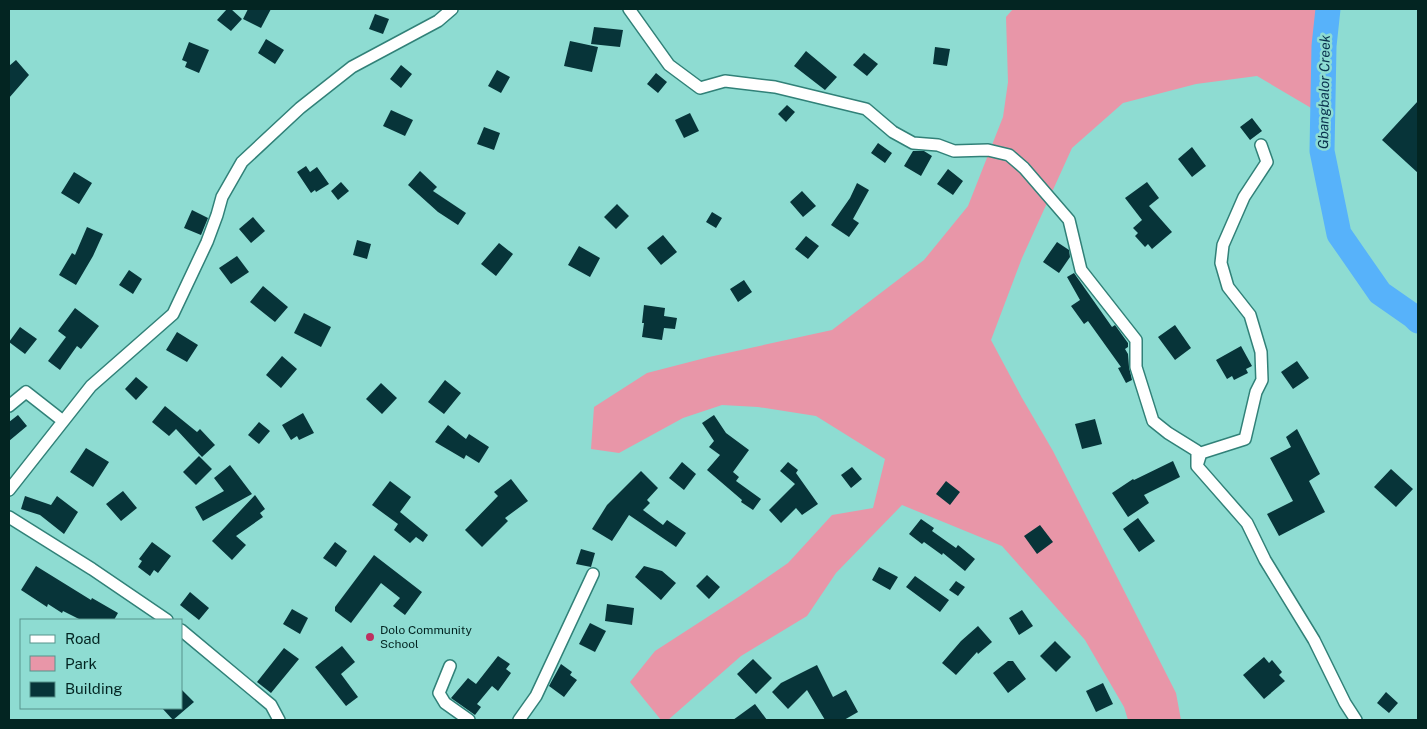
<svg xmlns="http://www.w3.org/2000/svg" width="1427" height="729" font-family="'Public Sans',sans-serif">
<rect width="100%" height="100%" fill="#8edcd2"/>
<path fill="#e896a8" d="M1013 9H1328L1324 46 1323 115 1257 76 1196 84 1123 103 1072 148 1022 258 991 340 1022 398 1053 451 1176 693 1181 720H1128L1124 707 1085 640 1002 546 902 505 836 573 807 616 741 656 668 720H661L630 682 655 651 740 596 788 563 832 515 873 508 885 459 816 416 758 407 722 405 683 418 619 453 591 449 594 407 647 373 709 357 832 330 924 260 968 206 1003 117 1008 82 1006 17Z"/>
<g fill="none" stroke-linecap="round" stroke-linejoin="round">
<path stroke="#57b2fa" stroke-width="25" d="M1328 9 1324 46 1322 151 1339 234 1380 293 1413 316 1418 321"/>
</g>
<path fill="#073439" d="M227 9H231L242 19 231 31 217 20Z
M248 9H271L261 28 243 19Z
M375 14 389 19 383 34 369 29Z
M594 27 623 30 620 47 591 44Z
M266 39 284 50 275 64 258 53Z
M570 41 598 47 592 72 564 66Z
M189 42 209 50 199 73 185 67 187 62 182 60Z
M935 47 950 49 947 66 933 64Z
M806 51 837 77 825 90 794 66Z
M864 53 878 64 867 76 853 65Z
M16 60 29 75 9 98V66Z
M401 65 412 74 401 88 390 79Z
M497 70 510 77 501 93 488 86Z
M656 73 667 82 658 93 647 84Z
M1418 101V173L1382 140Z
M787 105 795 112 786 122 778 114Z
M391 110 413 120 405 136 383 126Z
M690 113 699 131 684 138 675 120Z
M1252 118 1262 131 1250 140 1240 127Z
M484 127 500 133 494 150 477 144Z
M878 143 892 153 885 163 871 153Z
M1192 147 1206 166 1192 177 1178 159Z
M913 151H924L932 156 921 176 904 166Z
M306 166 310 172 317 167 329 184 316 192 315 190 311 193 297 172Z
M948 169 963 181 953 195 937 184Z
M420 171 437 187 433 191 466 213 458 225 438 212 408 185Z
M74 172 92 183 79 204 61 193Z
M341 182 349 191 338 200 331 191Z
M1147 182 1159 198 1149 206 1172 232 1152 249 1148 244 1145 247 1135 236 1138 233 1133 228 1142 220 1125 198Z
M857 183 869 190 853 219 859 223 849 237 831 225 850 198Z
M802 191 816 206 803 217 790 202Z
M617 204 629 216 616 229 604 217Z
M192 210 208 218 201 235 184 228Z
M712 212 722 218 716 228 706 222Z
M253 217 265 231 251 243 239 229Z
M87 227 103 234 93 256 76 285 59 275 72 253 75 255Z
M663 235 677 252 661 265 647 248Z
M806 236 819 246 808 259 795 249Z
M357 240 371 244 367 259 353 255Z
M1057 242 1069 250 1070 257 1059 273 1043 262Z
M499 243 513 254 496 276 481 264Z
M579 246 600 258 590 277 568 265Z
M237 256 249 272 231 284 219 268Z
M129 270 142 279 133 294 119 285Z
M1074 273 1112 327 1115 325 1128 343V347L1125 349 1128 354 1129 367 1132 380 1126 383 1118 368 1121 367 1088 321 1084 324 1071 306 1080 300 1067 277Z
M744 280 752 292 738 302 730 289Z
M263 286 288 307 275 322 250 302Z
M644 305 665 308 664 316 677 318 675 329 664 328 662 340 642 337 644 323H642Z
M75 308 99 326 81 349 77 346 60 370 48 361 66 337 58 331Z
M304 313 331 327 321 347 294 333Z
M1175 325 1191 348 1175 360 1158 337Z
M20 327 37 339 25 354 9 342Z
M177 332 198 345 187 362 166 350Z
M1241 346 1252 366 1246 369 1248 373 1234 380 1232 376 1227 379 1216 360Z
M282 356 297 369 281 388 266 375Z
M1297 361 1309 378 1293 389 1281 372Z
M136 377 148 387 136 400 125 389Z
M445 380 461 393 444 414 428 402Z
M381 383 397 398 382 414 366 399Z
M165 406 197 432 200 429 215 445 202 457 176 429 169 436 152 422Z
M303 413 314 433 299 440 297 436 291 440 282 425Z
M18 415 27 426 9 441V422Z
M714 415 726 433 749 450 733 472 739 477 736 481 761 499 753 510 741 502 742 500 707 470 720 455 709 447 714 441 702 423Z
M1095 419 1102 444 1082 449 1075 424Z
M259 422 270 431 259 444 248 435Z
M448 425 466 439 469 434 489 447 479 463 466 455 464 459 435 442Z
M1297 429 1320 474 1309 481 1325 512 1279 536 1267 514 1293 501 1270 458 1291 447 1286 437Z
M86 448 109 462 93 487 70 472Z
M199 456 212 469 196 485 183 472Z
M1173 461 1180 477 1144 495 1149 503 1128 517 1112 493 1133 479 1134 480Z
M682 462 696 474 684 490 669 478Z
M788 462 798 470 796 473 818 504 802 515 796 508 781 523 769 510 795 484 780 471Z
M230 465 252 494 203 521 195 507 224 491 214 478Z
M852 467 862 479 851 488 841 475Z
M1391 469 1413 489 1396 507 1374 487Z
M641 471 658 488 647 500 650 503 643 510 663 525 667 520 686 533 676 547 629 515 612 541 592 529 607 505Z
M511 479 528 501 505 518 508 521 482 547 465 530 498 496 494 492Z
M390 481 411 497 400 512 428 535 423 542 416 537 410 543 394 530 398 524 372 505Z
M946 481 960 492 950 505 936 494Z
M123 491 137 508 121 521 106 504Z
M255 495 265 509 260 513 263 517 236 536 246 545 232 560 212 541Z
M25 496 51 505 57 496 78 512 64 534 40 515 21 509Z
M1138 518 1155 541 1139 552 1123 529Z
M921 519 934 528 932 531 956 548 958 545 975 559 965 571 943 553 942 555 924 542 922 544 909 534Z
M1040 525 1053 542 1037 554 1024 536Z
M152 542 171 556 158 573 154 570 150 576 138 567 142 561 139 559Z
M335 542 347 551 336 567 323 558Z
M581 549 595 553 591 567 576 564Z
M374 555 422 592 405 615 393 606 400 598 381 583 351 623 335 611V607Z
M36 566 91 600 92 598 118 613 114 620H81L63 611 62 613 48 604 47 607 21 590Z
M644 566 662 571 676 583 661 600 635 577Z
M879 567 898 577 890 590 872 580Z
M707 575 720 587 709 599 696 586Z
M915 576 949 600 940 612 906 587Z
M956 581 965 587 958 596 949 590Z
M190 592 209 608 199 620 180 605Z
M607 604 634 608 632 625 605 621Z
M292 609 308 618 300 634 283 624Z
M1022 610 1033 626 1019 635 1009 618Z
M590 623 606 631 595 652 579 644Z
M978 626 992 642 978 654 977 652 956 675 942 663 961 641Z
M1055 641 1071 657 1056 672 1040 656Z
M342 646 355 662 341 674 358 697 346 706 315 667Z
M284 648 299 659 271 693 257 682Z
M498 656 510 664 506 669 511 673 498 691 492 686 477 704 481 707 475 715 451 698 468 678 476 684Z
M1264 657 1269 663 1272 660 1282 672 1279 675 1285 681 1264 699 1243 675Z
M753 659 772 678 756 694 737 674Z
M1008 661H1013L1026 679 1008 693 993 673Z
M561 664 572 672 570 675 577 680 564 697 549 686Z
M817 665 833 697 846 690 858 712 844 720H825L807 690 788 709 772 692 781 683Z
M1103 683 1113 704 1096 712 1086 691Z
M181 689 194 702 173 720 162 708H181Z
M1386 692 1398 703 1389 713 1377 703Z
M755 704 767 720H733Z"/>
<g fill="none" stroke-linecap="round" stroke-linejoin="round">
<g stroke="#318178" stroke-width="14">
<path id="street" d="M629 9 669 65 700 88 725 81 775 87 866 109 893 132 913 143 938 145 954 151 988 150 1009 155 1024 168 1069 220 1081 270 1136 340V367L1153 421 1168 433 1197 451V466
M1261 145 1267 162 1244 197 1223 245 1221 263 1228 287 1250 315 1261 352 1262 380 1256 392 1245 439 1201 453 1197 466 1247 523 1265 560 1314 640 1345 703 1356 720
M9 406 26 392 63 421
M9 490 91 386 173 314 207 242 217 215 222 197 242 162 300 108 352 67 438 21 452 9
M9 517 92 569 167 620
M181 630 271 705 279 720
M450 666 439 693 445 703 469 720
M519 720 536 696 593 574"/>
</g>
<use href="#street" stroke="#fff" stroke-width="11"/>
</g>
<circle fill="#bd3060" stroke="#8edcd2" stroke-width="2" cx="370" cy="637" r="5"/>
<g text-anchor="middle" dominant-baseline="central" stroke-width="5" stroke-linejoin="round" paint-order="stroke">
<g font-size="12" fill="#032522" stroke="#8edcd2" text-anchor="start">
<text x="380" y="630">Dolo Community<tspan x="380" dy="14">School</tspan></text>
</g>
<g font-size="14" font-style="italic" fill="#0a314d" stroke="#8edcd2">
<text transform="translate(1324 92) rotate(-89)">Gbangbalor Creek</text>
</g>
</g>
<rect width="1427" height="729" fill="none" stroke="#032522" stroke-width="20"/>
<rect x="20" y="619" width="162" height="90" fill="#8edcd2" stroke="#56938c"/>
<rect x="30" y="635" width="25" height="8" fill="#ffffff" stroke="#56938c"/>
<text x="65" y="644" font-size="15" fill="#032522">Road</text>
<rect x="30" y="656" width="25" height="15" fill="#e896a8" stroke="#56938c"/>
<text x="65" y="669" font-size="15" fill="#032522">Park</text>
<rect x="30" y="682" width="25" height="15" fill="#073439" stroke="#56938c"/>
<text x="65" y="694" font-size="15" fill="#032522">Building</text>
</svg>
